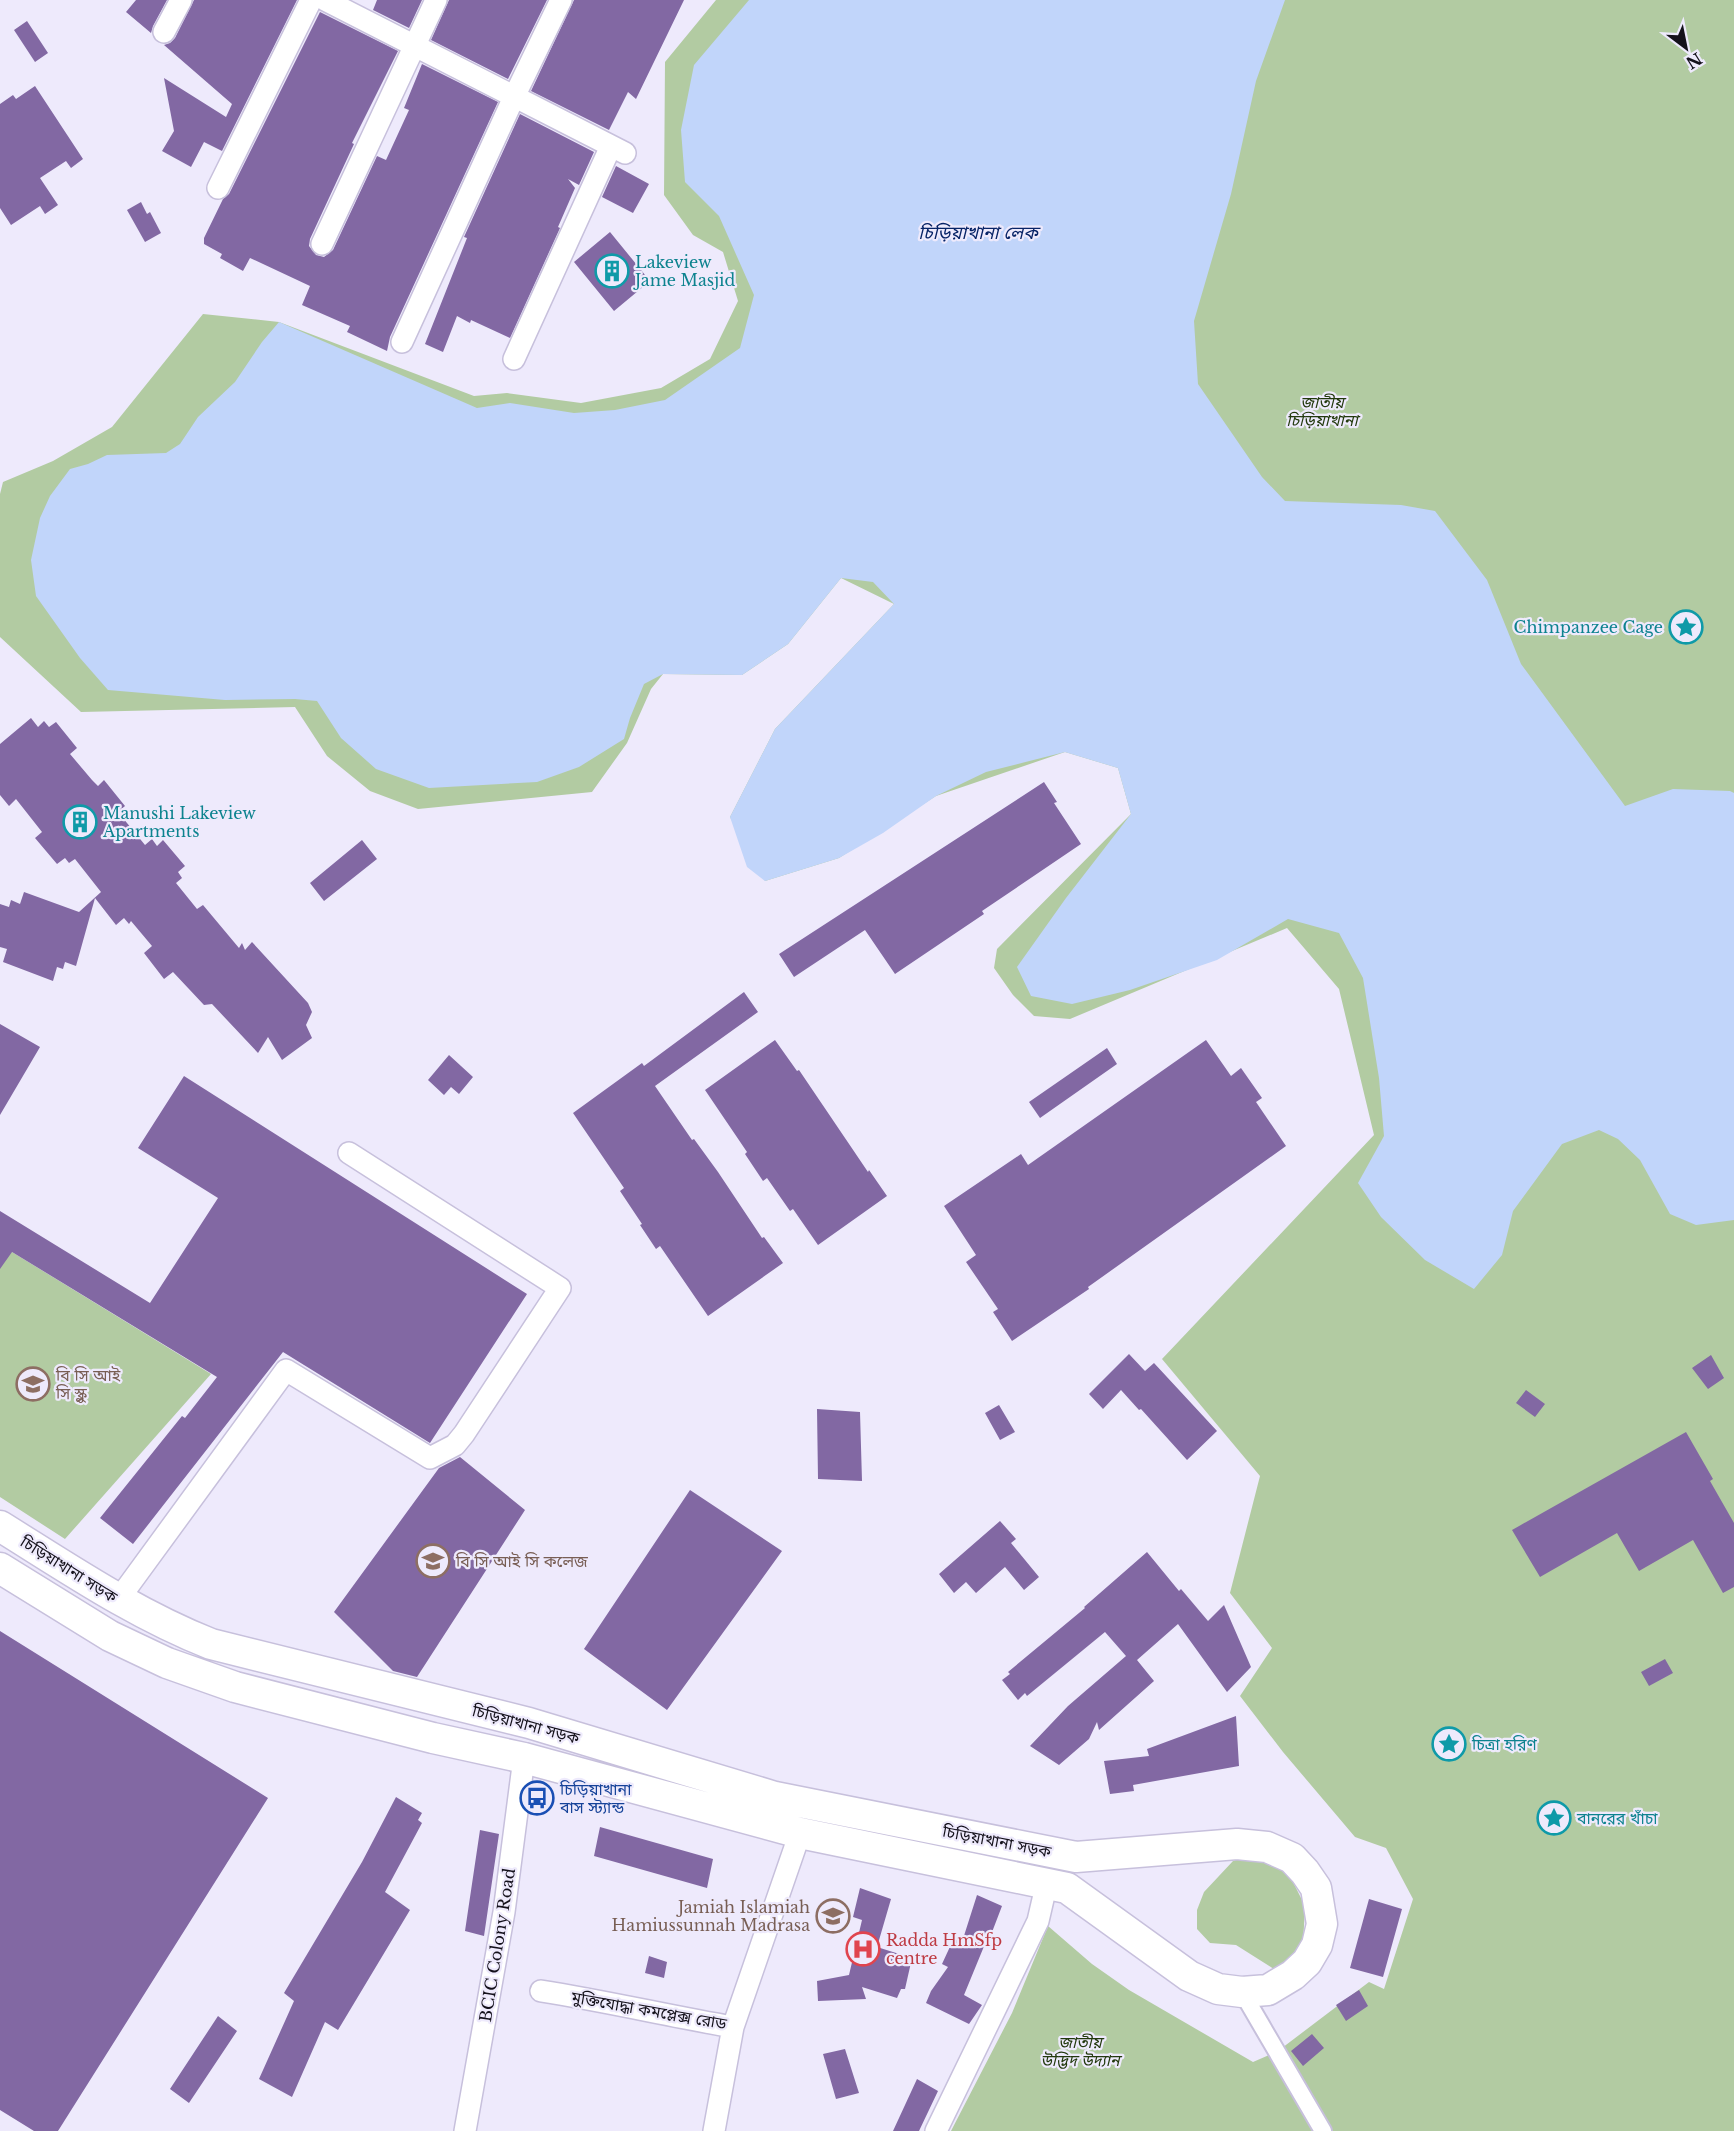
<svg xmlns="http://www.w3.org/2000/svg" width="1734" height="2131" font-family="'Libre Baskerville','Noto Sans Bengali',serif">
<rect width="100%" height="100%" fill="#eeeafc"/>
<path fill="#b2cba2" d="M716 0H1734V2131H951L1012 2013 1048 1926 1092 1964 1129 1990 1253 2062 1278 2051 1369 1982 1384 1989 1413 1899 1386 1848 1355 1837 1283 1752 1240 1696 1272 1648 1230 1593 1260 1476 1162 1359 1374 1135 1339 989 1287 928 1070 1019 1034 1016 1013 995 994 968 997 949 1131 814 1118 768 1065 752 936 796 839 858 765 881 730 817 775 729 894 604 841 578 788 644 742 675 663 674 651 689 627 743 592 792 418 809 370 791 327 756 295 707 81 712 0 637V494L3 482 53 461 112 427 203 314 279 322 474 396 507 393 581 403 661 388 710 359 738 301 723 252 693 235 664 195 665 62Z
M0 1250 12 1252 211 1374 65 1539 0 1497Z
M1248 1856 1271 1864 1290 1876 1305 1906 1303 1945 1288 1966 1274 1969 1236 1945 1210 1943 1197 1929V1910L1204 1892 1233 1861Z"/>
<path fill="#c1d5fa" d="M749 0H1285L1256 81 1231 194 1194 321 1198 384 1262 477 1285 501 1401 505 1435 511 1487 580 1521 664 1625 806 1673 789 1730 791 1734 793V1220L1696 1225 1670 1214 1640 1160 1618 1139 1599 1130 1562 1144 1513 1211 1502 1255 1474 1289 1425 1260 1381 1217 1358 1183 1384 1136 1379 1078 1363 978 1339 933 1288 919 1217 960 1130 990 1072 1004 1031 996 1017 967 1066 898 1131 814 1118 768 1065 752 986 772 936 796 883 833 839 858 765 881 747 867 730 817 775 729 894 604 873 582 841 578 788 644 742 675 663 674 644 684 630 718 624 739 579 767 537 782 429 788 376 769 341 738 317 701 295 699 225 700 108 690 80 658 36 596 31 560 40 518 50 496 70 469 88 464 107 455 166 453 180 444 198 417 235 382 262 342 279 322 477 408 510 403 574 413 615 410 665 400 740 348 754 295 719 216 685 182 681 130 694 65Z"/>
<path fill="#8268a3" d="M136 0H167L153 26 151 33 126 12Z
M194 0H297L222 151 204 142 191 167 162 151 174 131 164 78 226 117 232 104 164 45 170 43 175 38Z
M377 0H422L409 28 373 10Z
M449 0H547L508 79 431 40Z
M574 0H684L636 99 628 92 609 130 531 91Z
M320 12 398 51 352 143 354 144 310 239 309 246 316 255 324 257 333 250 377 156 386 160 409 110 404 108 422 64 498 102 390 337 387 351 347 332 350 326 302 305 310 286 250 258 243 271 220 258 222 254 204 244V238L223 199 229 194Z
M27 21 48 53 35 62 14 30Z
M35 86 83 159 71 168 66 161 40 178 58 205 45 214 40 206 11 225 0 208V104L13 95 16 99Z
M520 114 594 152 579 185 568 179 575 188 558 227 560 228 510 338 471 320 470 323 457 316 443 352 425 344 467 238 464 237Z
M616 166 649 184 633 213 602 197Z
M141 202 147 214 150 212 161 233 145 242 127 210Z
M610 232 650 281 614 311 574 262Z
M31 718 38 727 44 721 49 727 56 722 77 748 70 754 92 780 98 786 104 780 125 806 118 812 145 845 152 839 157 846 163 840 185 866 178 872 182 878 176 883 197 909 203 905 239 948 242 943 245 950 252 942 308 1003 312 1012 306 1025 312 1038 282 1060 268 1037 258 1053 212 1004 204 1005 173 972 164 979 144 953 152 946 131 921 129 924 124 918 116 925 95 898 76 966 65 962 63 969 57 967 53 981 3 962 7 949 0 947V904L9 907 11 900 20 904 24 892 79 912 101 892 75 859 69 863 65 858 57 864 35 838 42 832 16 799 9 806 0 795V744Z
M1044 782 1057 802 1054 803 1081 844 982 911 984 914 895 974 865 930 794 977 779 954Z
M362 840 377 859 324 901 310 883Z
M744 992 758 1012 655 1086 692 1140 694 1139 718 1172 762 1238 764 1237 783 1263 708 1316 660 1246 656 1249 640 1225 642 1224 620 1191 624 1188 573 1113 642 1063 644 1066Z
M0 1024 40 1047 0 1115Z
M775 1040 797 1071 799 1070 868 1172 869 1170 887 1196 818 1245 793 1209 790 1211 767 1178 763 1181 745 1154 747 1152 705 1090Z
M1206 1040 1231 1076 1241 1068 1262 1098 1256 1102 1286 1146 1088 1287 1089 1289 1012 1341 993 1312 998 1309 966 1262 976 1255 944 1206 1021 1154 1028 1165Z
M1107 1048 1117 1064 1040 1118 1029 1102Z
M449 1055 473 1077 459 1094 451 1087 444 1095 428 1080Z
M184 1076 527 1294 430 1443 283 1352 133 1544 100 1518 182 1416 185 1418 217 1377 12 1252 0 1269V1211L150 1303 218 1198 138 1148Z
M1129 1354 1145 1371 1154 1363 1217 1431 1187 1460 1141 1409 1139 1410 1121 1390 1103 1409 1089 1394Z
M1711 1355 1724 1378 1708 1389 1692 1368Z
M1526 1390 1545 1404 1535 1417 1516 1403Z
M999 1405 1015 1432 1000 1440 985 1413Z
M817 1409 860 1412 862 1481 818 1479Z
M1686 1432 1713 1479 1710 1481 1734 1523V1587L1723 1593 1693 1540 1639 1571 1617 1533 1540 1577 1512 1530Z
M460 1457 525 1510 417 1677 393 1671 334 1612 439 1468Z
M690 1490 782 1551 667 1710 584 1649Z
M1000 1521 1016 1539 1011 1543 1039 1577 1024 1590 1005 1567 976 1593 966 1582 954 1593 939 1574Z
M1147 1552 1179 1591 1181 1589 1208 1621 1224 1605 1251 1667 1227 1692 1178 1624 1137 1660 1154 1681 1099 1730 1097 1722 1089 1739 1059 1765 1030 1746 1068 1706 1126 1656 1105 1632 1027 1696 1025 1693 1018 1700 1002 1680 1010 1674 1008 1672 1085 1608 1084 1607Z
M0 1631 268 1798 58 2131H34L0 2110Z
M1665 1659 1673 1673 1649 1686 1641 1672Z
M1236 1716 1239 1766 1133 1785 1134 1791 1110 1794 1104 1761 1149 1756 1147 1749Z
M396 1797 422 1813 418 1820 422 1823 385 1892 410 1910 338 2030 325 2022 292 2097 259 2079 294 2001 284 1993 362 1862Z
M600 1827 713 1859 707 1888 594 1856Z
M480 1830 499 1834 484 1936 465 1931Z
M860 1888 891 1899 877 1947 912 1958 905 1989H901L897 1998 862 1987 866 1999 818 2001 817 1981 849 1975 862 1920 853 1917Z
M977 1895 1002 1906 989 1940 987 1939 964 1995 982 2005 969 2024 926 2003 931 1991 948 1967 942 1964 954 1938 962 1942Z
M1369 1899 1402 1909 1383 1977 1350 1968Z
M649 1956 667 1962 664 1978 645 1973Z
M1359 1990 1368 2006 1346 2021 1336 2005Z
M218 2016 237 2031 189 2103 170 2089Z
M1312 2034 1324 2048 1303 2066 1291 2051Z
M845 2049 859 2093 836 2099 823 2054Z
M917 2079 938 2091 919 2131H893Z"/>
<g fill="none" stroke-linecap="round" stroke-linejoin="round">
<g stroke="#c7c0dc" stroke-width="20">
<path id="pedestrian" d="M1242 1992 1323 2131"/>
</g>
<g stroke="#c7c0dc" stroke-width="24">
<path id="minor" d="M325 0 625 153
M164 32 181 0
M218 188 311 0
M322 244 436 0
M402 342 514 97 561 0
M514 359 611 146
M118 1600 286 1370 430 1458 455 1445 464 1434 560 1288 349 1153
M541 1991C605 2001 669 2016 733 2027L800 1833
M465 2131 504 1912 524 1758
M714 2131 733 2027
M936 2131 1038 1921 1047 1882"/>
</g>
<g stroke="#c7c0dc" stroke-width="33">
<path id="secondary" d="M0 1526C69 1569 135 1614 211 1644L529 1723 775 1797 1076 1857 1237 1844 1267 1847 1292 1858 1305 1872 1316 1888 1322 1924 1317 1945 1307 1962 1293 1975 1268 1990 1242 1992 1218 1989 1189 1976 1067 1888 800 1833 524 1758 433 1738 235 1687 167 1663 110 1636 0 1568"/>
</g>
<use href="#pedestrian" stroke="#fff" stroke-width="16"/>
<use href="#minor" stroke="#fff" stroke-width="21"/>
<use href="#secondary" stroke="#fff" stroke-width="30"/>
</g>
<defs>
<g id="building-ring" transform="scale(1.725)"><circle r="9.5" fill="#eeeafc" stroke="#0f9aa8" stroke-width="1.5"/><path d="M-4-6H4V6H1V3H-1V6H-4ZM-2.5-4.3h1.7v1.8h-1.7ZM.8-4.3h1.7v1.8H.8ZM-2.5-1h1.7V.8h-1.7ZM.8-1h1.7V.8H.8Z" fill="#0f9aa8"/></g>
<g id="sight-ring" transform="scale(1.725)"><circle r="9.5" fill="#eeeafc" stroke="#0f9aa8" stroke-width="1.5"/><path d="M0-6L1.8-2.2L6-1.7L2.9 1.2L3.7 5.4L0 3.3L-3.7 5.4L-2.9 1.2L-6-1.7L-1.8-2.2Z" fill="#0f9aa8"/></g>
<g id="school-ring" transform="scale(1.725)"><circle r="9.5" fill="#eeeafc" stroke="#8d6e63" stroke-width="1.5"/><path d="M0-5L7-2L0 1L-7-2ZM-4 1L0 2.5L4 1V4Q0 6-4 4Z" fill="#8d6e63"/></g>
<g id="university-ring" transform="scale(1.725)"><circle r="9.5" fill="#eeeafc" stroke="#8d6e63" stroke-width="1.5"/><path d="M0-5L7-2L0 1L-7-2ZM-4 1L0 2.5L4 1V4Q0 6-4 4Z" fill="#8d6e63"/></g>
<g id="bus-ring" transform="scale(1.725)"><circle r="9.5" fill="#eeeafc" stroke="#1a4fb4" stroke-width="1.5"/><path d="M-5-6H5V4H4V6H2V4H-2V6H-4V4H-5ZM-3.5-4V0h7V-4ZM-3.5 1.2v1.5H-2V1.2ZM2 1.2v1.5H3.5V1.2Z" fill="#1a4fb4"/></g>
<g id="hospital-ring" transform="scale(1.725)"><circle r="9.5" fill="#eeeafc" stroke="#e0444e" stroke-width="1.5"/><path d="M-5-5h3v3.5h4V-5h3V5h-3V1.5h-4V5h-3Z" fill="#e0444e"/></g>
</defs>
<g fill-rule="evenodd">
<use href="#building-ring" x="612" y="271"/>
<use href="#sight-ring" x="1686" y="627"/>
<use href="#building-ring" x="80" y="822"/>
<use href="#school-ring" x="33" y="1384"/>
<use href="#university-ring" x="433" y="1561"/>
<use href="#sight-ring" x="1449" y="1744"/>
<use href="#bus-ring" x="537" y="1798"/>
<use href="#sight-ring" x="1554" y="1818"/>
<use href="#school-ring" x="833" y="1916"/>
<use href="#hospital-ring" x="863" y="1949"/>
</g>
<g text-anchor="middle" dominant-baseline="central" stroke-width="4.5" stroke-linejoin="round" paint-order="stroke">
<g font-size="16" fill="#0d838f" stroke="#eeeafc" text-anchor="start">
<text x="635" y="262">Lakeview<tspan x="635" dy="18">Jame Masjid</tspan></text>
<text x="1663" y="627" text-anchor="end">Chimpanzee Cage</text>
<text x="103" y="813">Manushi Lakeview<tspan x="103" dy="18">Apartments</tspan></text>
<text x="1472" y="1744">চিত্রা হরিণ</text>
<text x="1577" y="1818">বানরের খাঁচা</text>
</g>
<g font-size="16" font-style="italic" fill="#22390d" stroke="#eeeafc">
<text x="1322" y="402">জাতীয়<tspan x="1322" dy="18">চিড়িয়াখানা</tspan></text>
<text x="1080" y="2042">জাতীয়<tspan x="1080" dy="18">উদ্ভিদ উদ্যান</tspan></text>
</g>
<g font-size="16" fill="#785e54" stroke="#eeeafc" text-anchor="start">
<text x="56" y="1375">বি সি আই<tspan x="56" dy="18">সি স্কুল</tspan></text>
<text x="456" y="1561">বি সি আই সি কলেজ</text>
<text x="810" y="1907" text-anchor="end">Jamiah Islamiah<tspan x="810" dy="18">Hamiussunnah Madrasa</tspan></text>
</g>
<g font-size="16" fill="#14111b" stroke="#eeeafc">
<text transform="translate(69 1569) rotate(32)">চিড়িয়াখানা সড়ক</text>
<text transform="translate(526 1724) rotate(15)">চিড়িয়াখানা সড়ক</text>
<text transform="translate(997 1841) rotate(11)">চিড়িয়াখানা সড়ক</text>
<text transform="translate(497 1945) rotate(-81)">BCIC Colony Road</text>
<text transform="translate(649 2010) rotate(10)">মুক্তিযোদ্ধা কমপ্লেক্স রোড</text>
</g>
<g font-size="16" fill="#164399" stroke="#eeeafc" text-anchor="start">
<text x="560" y="1789">চিড়িয়াখানা<tspan x="560" dy="18">বাস স্ট্যান্ড</tspan></text>
</g>
<g font-size="16" fill="#be3a42" stroke="#eeeafc" text-anchor="start">
<text x="886" y="1940">Radda HmSfp<tspan x="886" dy="18">centre</tspan></text>
</g>
<g font-size="18" font-style="italic" fill="#072366" stroke="#eeeafc">
<text x="978" y="233">চিড়িয়াখানা লেক</text>
</g>
</g>
<g transform="translate(1686 48) rotate(148)" stroke="#eeeafc" stroke-width="4.5" paint-order="stroke">
<path d="M0-4.5L10 22L0 15L-10 22Z" fill="#14111b"/>
<text y="-9" font-size="16" font-weight="bold" text-anchor="middle" fill="#14111b">N</text>
</g>
</svg>
